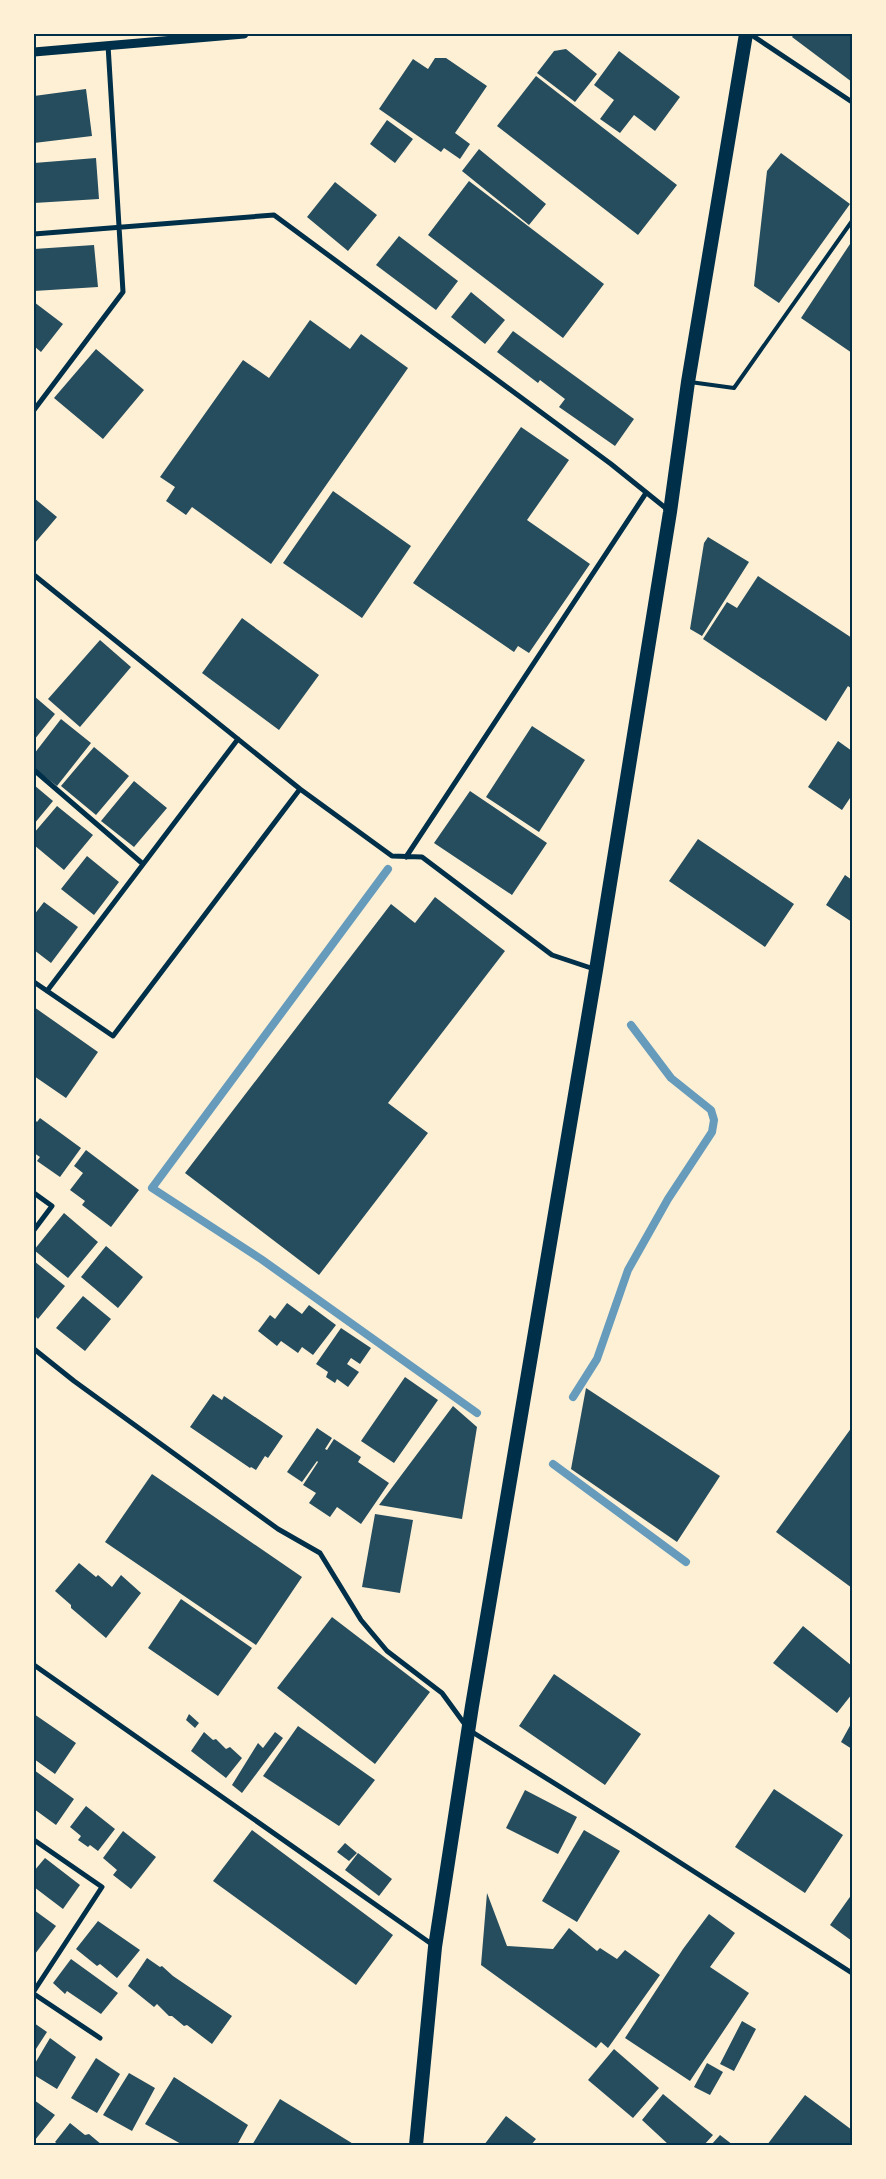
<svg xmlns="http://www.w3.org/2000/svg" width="886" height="2179" font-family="'Fira Sans Condensed',sans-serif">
<rect width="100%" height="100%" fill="#fdf0d5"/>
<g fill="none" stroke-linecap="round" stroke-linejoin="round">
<path stroke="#669bbc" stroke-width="8" d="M388 869 152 1188 261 1259 477 1413
M573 1397 597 1359 628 1270 668 1199 712 1132 714 1120 711 1110 671 1078 631 1025
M553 1464 686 1562"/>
</g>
<path fill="#264d5e" d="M794 34H852V82L792 37Z
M566 49 597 74 575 102 537 73 554 51Z
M619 51 680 97 655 131 634 115 620 133 600 119 614 100 594 85Z
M435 58H446L487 86 455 133 470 144 460 159 444 148 441 152 379 109 413 59 428 69Z
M536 76 677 185 638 235 497 126Z
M86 89 92 136 34 143V96Z
M387 120 413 139 395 163 370 144Z
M479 149 546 204 529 225 462 171Z
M781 153 850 204 779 303 754 286 767 171Z
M96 158 99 199 34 203V163Z
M469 181 604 284 563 338 428 235Z
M335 182 377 215 348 251 307 217Z
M399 236 458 281 436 310 376 265Z
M852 241V353L801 318Z
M94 245 98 287 34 291V249Z
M471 292 505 320 485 344 451 317Z
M34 302 63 324 41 352 34 346Z
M310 320 350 349 361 334 408 368 271 564 192 507 186 515 166 501 175 487 160 477 243 360 269 378Z
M513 331 634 419 615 446 559 407 565 399 540 380 538 383 497 352Z
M96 349 144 390 103 439 54 398Z
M521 427 569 460 527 520 590 564 529 653 518 646 514 652 413 583Z
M333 491 411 546 362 618 283 563Z
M34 498 57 517 34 544Z
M708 537 749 562 702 636 690 629 704 543Z
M758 576 852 638V689L848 686 826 721 703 639 727 602 737 608Z
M242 618 319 675 279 730 202 673Z
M100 640 131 667 80 727 48 699Z
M34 696 55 714 34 740Z
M61 719 91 743 57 786 34 768V754Z
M532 726 585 760 539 832 486 797Z
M838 741 852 751V795L842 810 808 787Z
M94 747 129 776 96 815 61 786Z
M134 781 167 808 134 847 101 821Z
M34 785 53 801 34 824Z
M470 791 547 843 512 895 434 843Z
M57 806 93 835 64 870 34 845V833Z
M698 839 794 904 765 947 669 881Z
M87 856 119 882 94 915 61 889Z
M845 875 852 880V922L826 905Z
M435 897 505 951 388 1103 428 1133 319 1275 185 1173 391 904 415 923Z
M44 902 78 927 51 963 34 950V915Z
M34 1007 98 1052 66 1098 34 1076Z
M40 1118 81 1148 60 1177 37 1161 40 1157 34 1153V1119L37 1122Z
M86 1150 139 1190 111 1227 82 1205 85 1201 70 1190 83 1173 74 1166Z
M64 1213 98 1242 68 1278 34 1250Z
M106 1246 143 1277 118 1308 81 1277Z
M34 1261 65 1286 38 1319 34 1315Z
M83 1296 111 1319 85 1351 56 1328Z
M287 1303 302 1314 309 1305 336 1325 313 1355 302 1347 298 1353 281 1341 277 1346 258 1331 270 1315 275 1319Z
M341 1328 371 1348 360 1364 351 1358 347 1364 359 1372 348 1387 337 1379 335 1383 326 1377 328 1372 316 1364Z
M405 1377 438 1400 394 1463 361 1441Z
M586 1388 720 1476 677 1542 571 1469Z
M213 1394 222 1400 224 1396 283 1436 268 1458 265 1456 256 1470 251 1467 250 1468 190 1427Z
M453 1406 477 1427 462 1519 379 1505Z
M852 1427V1588L776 1532Z
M317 1428 332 1438 325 1449 327 1450 334 1439 361 1457 358 1462 389 1483 361 1524 337 1507 330 1517 309 1503 316 1493 303 1485 318 1462 317 1461 302 1482 287 1472Z
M152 1474 302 1577 256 1645 105 1542Z
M375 1514 413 1520 400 1593 362 1587Z
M79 1563 96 1577 98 1575 112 1587 121 1575 141 1593 106 1638 71 1608V1605L55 1591Z
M181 1599 252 1648 218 1696 148 1648Z
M332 1617 430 1692 375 1764 277 1688Z
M803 1626 852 1666V1694L837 1713 773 1663Z
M554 1674 641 1734 605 1785 519 1726Z
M34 1714 76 1743 55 1774 34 1759Z
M189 1714 199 1723 195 1728 186 1720Z
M852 1722V1749L841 1742Z
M298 1726 375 1780 339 1826 263 1776Z
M204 1732 213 1740 216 1739 226 1749 230 1747 242 1758 226 1778 191 1751Z
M275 1732 283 1738 242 1793 232 1785 258 1743 263 1748Z
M34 1770 74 1799 56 1825 34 1809Z
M774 1789 843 1835 805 1893 735 1847Z
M525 1790 577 1817 558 1854 506 1828Z
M86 1806 115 1829 98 1851 90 1845 88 1847 78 1840 81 1836 70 1827Z
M252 1830 393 1935 356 1985 213 1881Z
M584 1830 620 1851 577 1922 542 1901Z
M123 1831 156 1857 131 1889 113 1875 117 1870 103 1858Z
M345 1843 357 1853 349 1861 337 1852Z
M358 1853 392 1879 379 1896 345 1870Z
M45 1858 80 1885 63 1909 34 1887V1871Z
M487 1893 507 1946 553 1949 569 1928 597 1951 600 1948 617 1959 625 1950 660 1975 608 2048 601 2042 596 2048 481 1965Z
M852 1894V1941L830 1925Z
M34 1910 56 1926 35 1954 34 1953Z
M709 1914 735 1933 710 1967 749 1993 690 2081 625 2038 683 1949Z
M98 1921 140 1950 117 1978 100 1964 97 1966 76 1949Z
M147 1958 160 1967 162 1966 173 1976 232 2016 212 2044 187 2025 184 2026 172 2016H169L157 2004 154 2007 128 1986Z
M71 1959 118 1993 101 2014 67 1991 65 1994 53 1983Z
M742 2021 756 2029 734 2071 720 2064Z
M34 2023 47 2032 34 2052Z
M50 2038 76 2057 57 2089 34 2075V2065Z
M614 2049 659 2088 633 2118 588 2080Z
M96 2058 120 2074 97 2113 71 2098Z
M707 2063 723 2072 710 2095 694 2087Z
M129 2073 155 2088 132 2131 103 2115Z
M174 2077 248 2125 237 2145H183L145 2124Z
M663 2094 713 2135 704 2145H669L642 2120Z
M805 2095 852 2130V2145H767Z
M280 2099 355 2145H252Z
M34 2100 55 2115 35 2140H34Z
M506 2116 536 2139 531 2145H484Z
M70 2123 85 2135 89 2134 102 2145H59L55 2142Z
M720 2135 733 2145H711Z"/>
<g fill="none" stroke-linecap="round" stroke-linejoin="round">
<path stroke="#003049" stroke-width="4" d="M690 382 734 388 852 221"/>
<path stroke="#003049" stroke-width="5" d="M750 34 852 102
M34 234 274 215 611 464 668 510
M34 410 123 292 108 45
M34 575 300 789 392 856 422 857 552 955 594 969
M34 770 143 864
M406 857 646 493
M34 982 113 1036 300 789
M47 991 238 739
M34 1193 52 1206 34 1230
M34 1349 74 1381 278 1529 320 1553 361 1620 387 1651 442 1693 469 1730 634 1833 852 1973
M34 1665 433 1945
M34 1840 102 1887 34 1991
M34 1994 100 2038"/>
<path stroke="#003049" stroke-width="9" d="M34 52 244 34"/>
<path stroke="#003049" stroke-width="14" d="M416 2145 435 1947 472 1706 596 970 670 512 688 382 746 34"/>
</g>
<rect width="886" height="2179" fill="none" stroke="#fdf0d5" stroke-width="70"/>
<rect x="35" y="35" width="816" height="2109" fill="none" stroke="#003049" stroke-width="2"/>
</svg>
